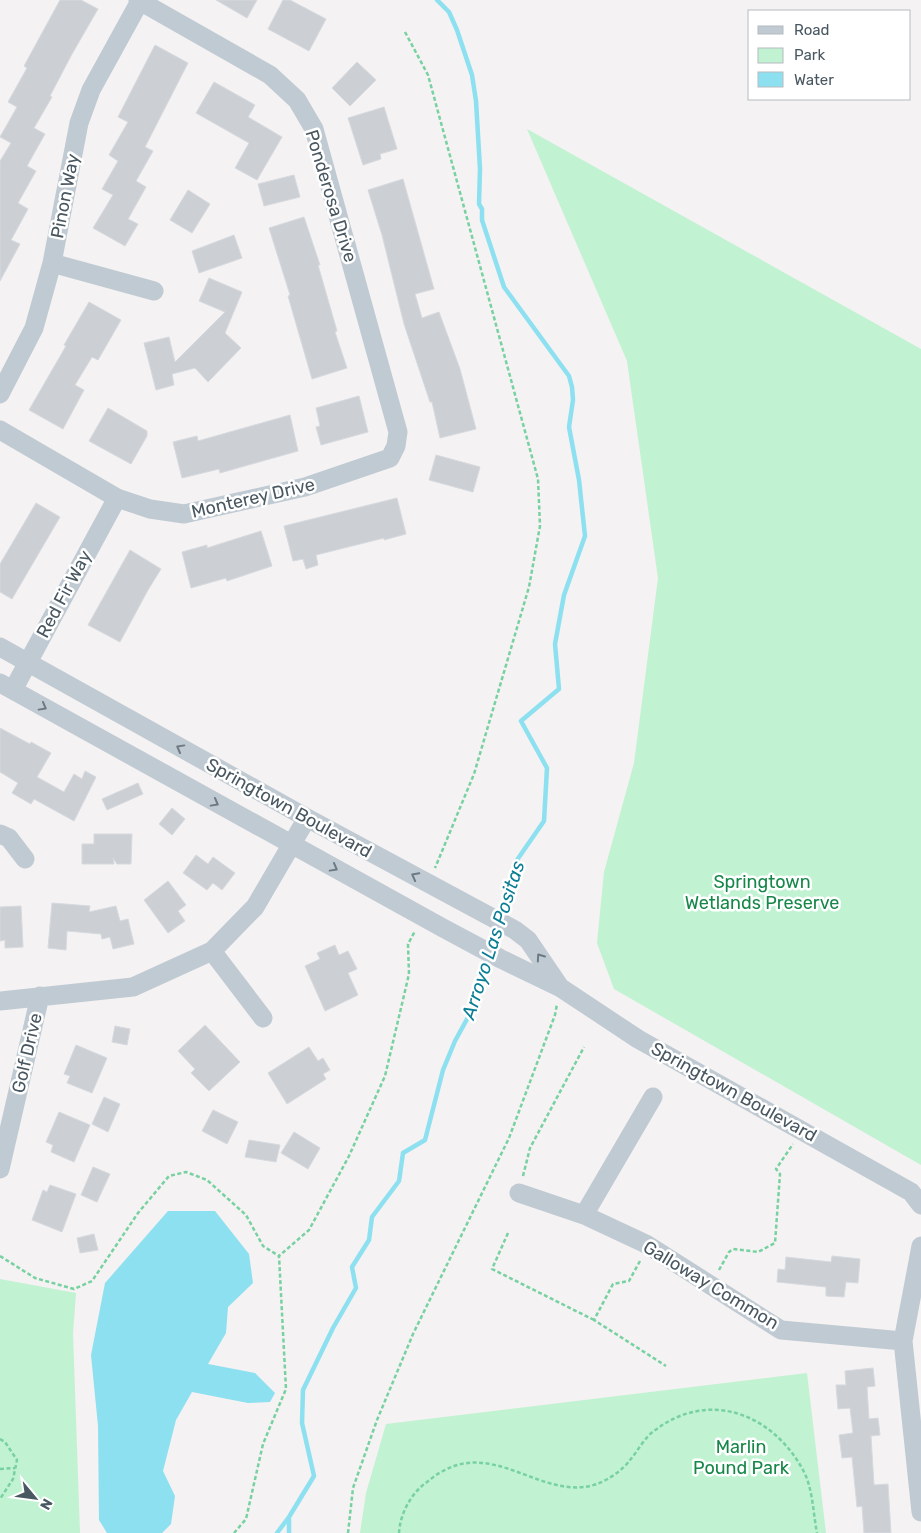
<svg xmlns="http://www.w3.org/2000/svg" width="921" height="1533" font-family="Rubik,sans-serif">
<rect width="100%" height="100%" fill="#f4f2f2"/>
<path fill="#c1f2d2" d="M527 129 921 349V1165L614 989 597 943 604 872 634 763 658 578 627 361Z
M0 1279 76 1293 73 1334 80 1533H0Z
M807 1373 826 1533H360L366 1493 386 1424Z"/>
<path fill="#8de0f0" d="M168 1211H215L249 1254 253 1283 228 1307 226 1333 208 1364 255 1373 275 1393 270 1402 248 1403 192 1392 176 1420 163 1471 175 1496 171 1524 162 1533H107L99 1520 98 1426 91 1355 105 1283Z"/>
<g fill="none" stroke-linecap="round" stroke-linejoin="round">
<path stroke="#8de0f0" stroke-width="4.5" d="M437 0 449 12 457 30 472 75 476 101 480 169 479 204 482 209V220L504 287 569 376 572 387 573 400 569 427 579 480 585 536 564 595 555 644 559 689 521 721 547 768 544 821 517 860 515 888 502 918
M491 948 499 927
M277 1533 289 1517 314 1476 302 1423 303 1390 333 1328 356 1288 352 1267 369 1240 372 1217 399 1181 403 1153 425 1140 443 1070 455 1041 472 1010 481 975 487 957
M289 1533V1519"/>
</g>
<path fill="#ccd0d5" stroke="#d6d9de" d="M60 0H81L98 9 72 54 50 96 52 97 34 128 45 134 27 166 36 171 18 203 28 209 11 240 20 244 0 281V161L11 143 0 137 17 107 8 102 27 68 24 66Z
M216 0H257L247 18Z
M283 0H290L326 19 309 51 268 29Z
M155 45 188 63 145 147 153 151 136 181 146 187 128 219 138 224 125 246 93 228 113 195 102 189 118 161 109 155 128 122 118 117Z
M357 62 376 80 350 106 332 88Z
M214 82 255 105 248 117 282 137 257 180 235 168 249 143 196 113Z
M384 107 397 149 380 154 381 159 363 165 348 118Z
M294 175 300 197 264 206 258 184Z
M403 179 434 289 415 294 422 318 439 312 460 369 476 429 440 438 432 402H430L404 324 382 235 368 190Z
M188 190 210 204 192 233 170 220Z
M304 217 320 265H318L337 331 335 332 347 368 312 379 288 296 290 295 269 228Z
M234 235 242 258 199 273 192 251Z
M209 278 242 292 225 333 241 348 208 382 195 368 172 374 174 385 156 390 144 343 169 337 175 362 225 312 199 301Z
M89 302 121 320 98 360 92 357 75 385 84 390 63 429 29 410 66 346 64 345Z
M359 396 368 432 321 445 316 427 320 426 316 408Z
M108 408 147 431V436L131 464 89 441Z
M290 415 298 451 220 473 219 469 182 478 173 442 197 436 198 441Z
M436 455 480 467 473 492 429 480Z
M397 498 406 534 384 540V538L316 555 318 565 306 569 303 559 293 561 284 526Z
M36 503 60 517 12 599 0 592V564Z
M261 531 272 566 227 581 226 578 191 588 182 552 207 545V548Z
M130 550 161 569 148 590 120 642 88 625Z
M0 728 30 744 31 742 51 753 37 777 64 792 74 774 82 779 85 771 96 777 74 821 34 799 31 804 12 793 18 783 0 772Z
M138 783 143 794 107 810 102 799Z
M172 808 185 819 172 835 159 824Z
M94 834H132L131 864H117L113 858 114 864H82V844H94Z
M196 855 208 864 213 857 235 873 222 890 213 883 207 890 183 873Z
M168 881 186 905 178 911 185 921 168 933 144 900Z
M52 903 90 906 89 912 116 906 120 921 128 919 134 944 113 949 110 937 102 939 101 934 67 931 66 950 48 948Z
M21 906 23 947 5 948V940L0 941V907Z
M335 945 339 955 348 951 357 969 348 973 358 995 325 1011 305 966 320 959 317 953Z
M205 1025 240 1062 209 1091 191 1073 195 1069 178 1051Z
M115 1026 130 1029 127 1045 112 1042Z
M76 1045 107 1058 92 1093 67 1083 70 1076 64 1074Z
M309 1047 318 1061 323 1058 330 1070 323 1074 326 1079 287 1104 268 1073Z
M104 1097 120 1104 108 1132 92 1124Z
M213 1110 238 1122 227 1144 202 1131Z
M59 1112 90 1125 74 1162 51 1152 53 1145 46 1142Z
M294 1132 320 1148 308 1169 281 1153Z
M249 1140 280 1145 276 1162 245 1157Z
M93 1167 110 1174 97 1202 81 1195Z
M50 1185 76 1194 62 1232 32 1220 43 1190 47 1192Z
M94 1234 98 1250 80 1253 77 1238Z
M832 1256 860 1259 858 1283 846 1282 844 1297 826 1296V1287L777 1282 778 1269 785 1270 786 1257 831 1262Z
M873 1368 875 1386 867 1387 869 1419 878 1418 880 1435 871 1436 874 1485 888 1484 891 1533H864L862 1506 857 1507 852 1457 842 1458 839 1435 853 1433 850 1408 838 1409 836 1385H846L845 1371Z"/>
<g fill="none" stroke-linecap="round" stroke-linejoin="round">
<path stroke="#77d1a1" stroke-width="2.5" stroke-dasharray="4 2.5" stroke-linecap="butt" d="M405 32 428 75 538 479 540 526 529 587 474 774 435 868
M523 1176 530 1148 584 1047
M508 1233 492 1269 594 1320
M0 1256 35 1278 74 1289 92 1281 138 1213 169 1176 186 1172 207 1180 246 1215 263 1246 279 1256
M640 1261 629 1281 613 1284 594 1320 666 1366
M719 1270 729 1252 733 1249 758 1252 775 1243 780 1174 776 1169 793 1144
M0 1439 5 1442 17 1460 13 1479 0 1499
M0 1469 15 1468
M234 1533 246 1519 263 1444 286 1389 279 1256 309 1230 349 1156 385 1076 409 974 408 944 415 931
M348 1533 353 1488 377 1420 413 1334 509 1138 555 1015 557 1004
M399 1533C400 1514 411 1493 427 1482 432 1478 437 1474 443 1471 497 1441 544 1502 597 1484 608 1480 623 1470 630 1460 638 1451 644 1438 654 1431 708 1389 772 1413 803 1470 813 1488 813 1513 817 1533"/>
<path stroke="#c0cad2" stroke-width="19" d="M52 263 154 291
M0 394 34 328 52 263 79 123 91 90 140 1
M0 430 117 498 150 509 184 514 305 487 390 458 396 446 398 432 314 129 297 100 270 75 138 0
M0 647 307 818 515 930 528 940 560 987
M0 683 443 928 501 959 561 988 638 1039 911 1192 921 1205
M13 690 117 498
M0 834 9 838 25 859
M212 951 263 1018
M0 1001 133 987 212 951 255 907 307 818
M0 1169 40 996
M519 1193 584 1215 646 1244 781 1330 903 1341
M584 1215 653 1097
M921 1246 903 1341 921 1512"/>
</g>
<defs><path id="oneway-chevron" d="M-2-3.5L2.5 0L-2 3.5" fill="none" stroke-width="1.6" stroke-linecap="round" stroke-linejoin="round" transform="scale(1.25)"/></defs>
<g stroke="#6d7a83">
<use href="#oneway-chevron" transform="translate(43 707) rotate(29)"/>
<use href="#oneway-chevron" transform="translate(180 748) rotate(-151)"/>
<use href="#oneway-chevron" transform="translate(215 803) rotate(29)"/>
<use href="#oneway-chevron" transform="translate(334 868) rotate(29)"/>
<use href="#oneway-chevron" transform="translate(415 876) rotate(-152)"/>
<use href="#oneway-chevron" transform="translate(540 957) rotate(-125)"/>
</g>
<g text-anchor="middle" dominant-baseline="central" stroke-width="5" stroke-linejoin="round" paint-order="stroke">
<g font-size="18" fill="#495761" stroke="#fff">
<text transform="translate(65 196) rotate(-79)">Pinon Way</text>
<text transform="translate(331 196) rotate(73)">Ponderosa Drive</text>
<text transform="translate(253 498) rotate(-13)">Monterey Drive</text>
<text transform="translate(64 594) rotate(-62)">Red Fir Way</text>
<text transform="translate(289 808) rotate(29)">Springtown Boulevard</text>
<text transform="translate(27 1053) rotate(-77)">Golf Drive</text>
<text transform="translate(734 1092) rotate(29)">Springtown Boulevard</text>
<text transform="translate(711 1285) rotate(31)">Galloway Common</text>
</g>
<g font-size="18" fill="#158748" stroke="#fff">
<text x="762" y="882">Springtown<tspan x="762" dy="21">Wetlands Preserve</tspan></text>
<text x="741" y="1447">Marlin<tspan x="741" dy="21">Pound Park</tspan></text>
</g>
<g font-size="19" font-style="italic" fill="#0a7e94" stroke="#fff">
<text transform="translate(493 940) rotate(-72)">Arroyo Las Positas</text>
</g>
</g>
<rect x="748" y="10" width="162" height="90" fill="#ffffff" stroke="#b6bcc0"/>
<rect x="758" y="26" width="25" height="8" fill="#c0cad2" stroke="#b6bcc0"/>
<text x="794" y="35" font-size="15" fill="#495761">Road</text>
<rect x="758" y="48" width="25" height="15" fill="#c1f2d2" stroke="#b6bcc0"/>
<text x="794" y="60" font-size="15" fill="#495761">Park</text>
<rect x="758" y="72" width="25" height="15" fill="#8de0f0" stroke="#b6bcc0"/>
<text x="794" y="85" font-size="15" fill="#495761">Water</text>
<g transform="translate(35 1498) rotate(119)" stroke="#ffffff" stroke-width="4" paint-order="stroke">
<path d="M0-4L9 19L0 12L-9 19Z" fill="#495761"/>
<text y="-8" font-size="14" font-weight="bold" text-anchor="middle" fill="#495761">N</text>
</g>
</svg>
